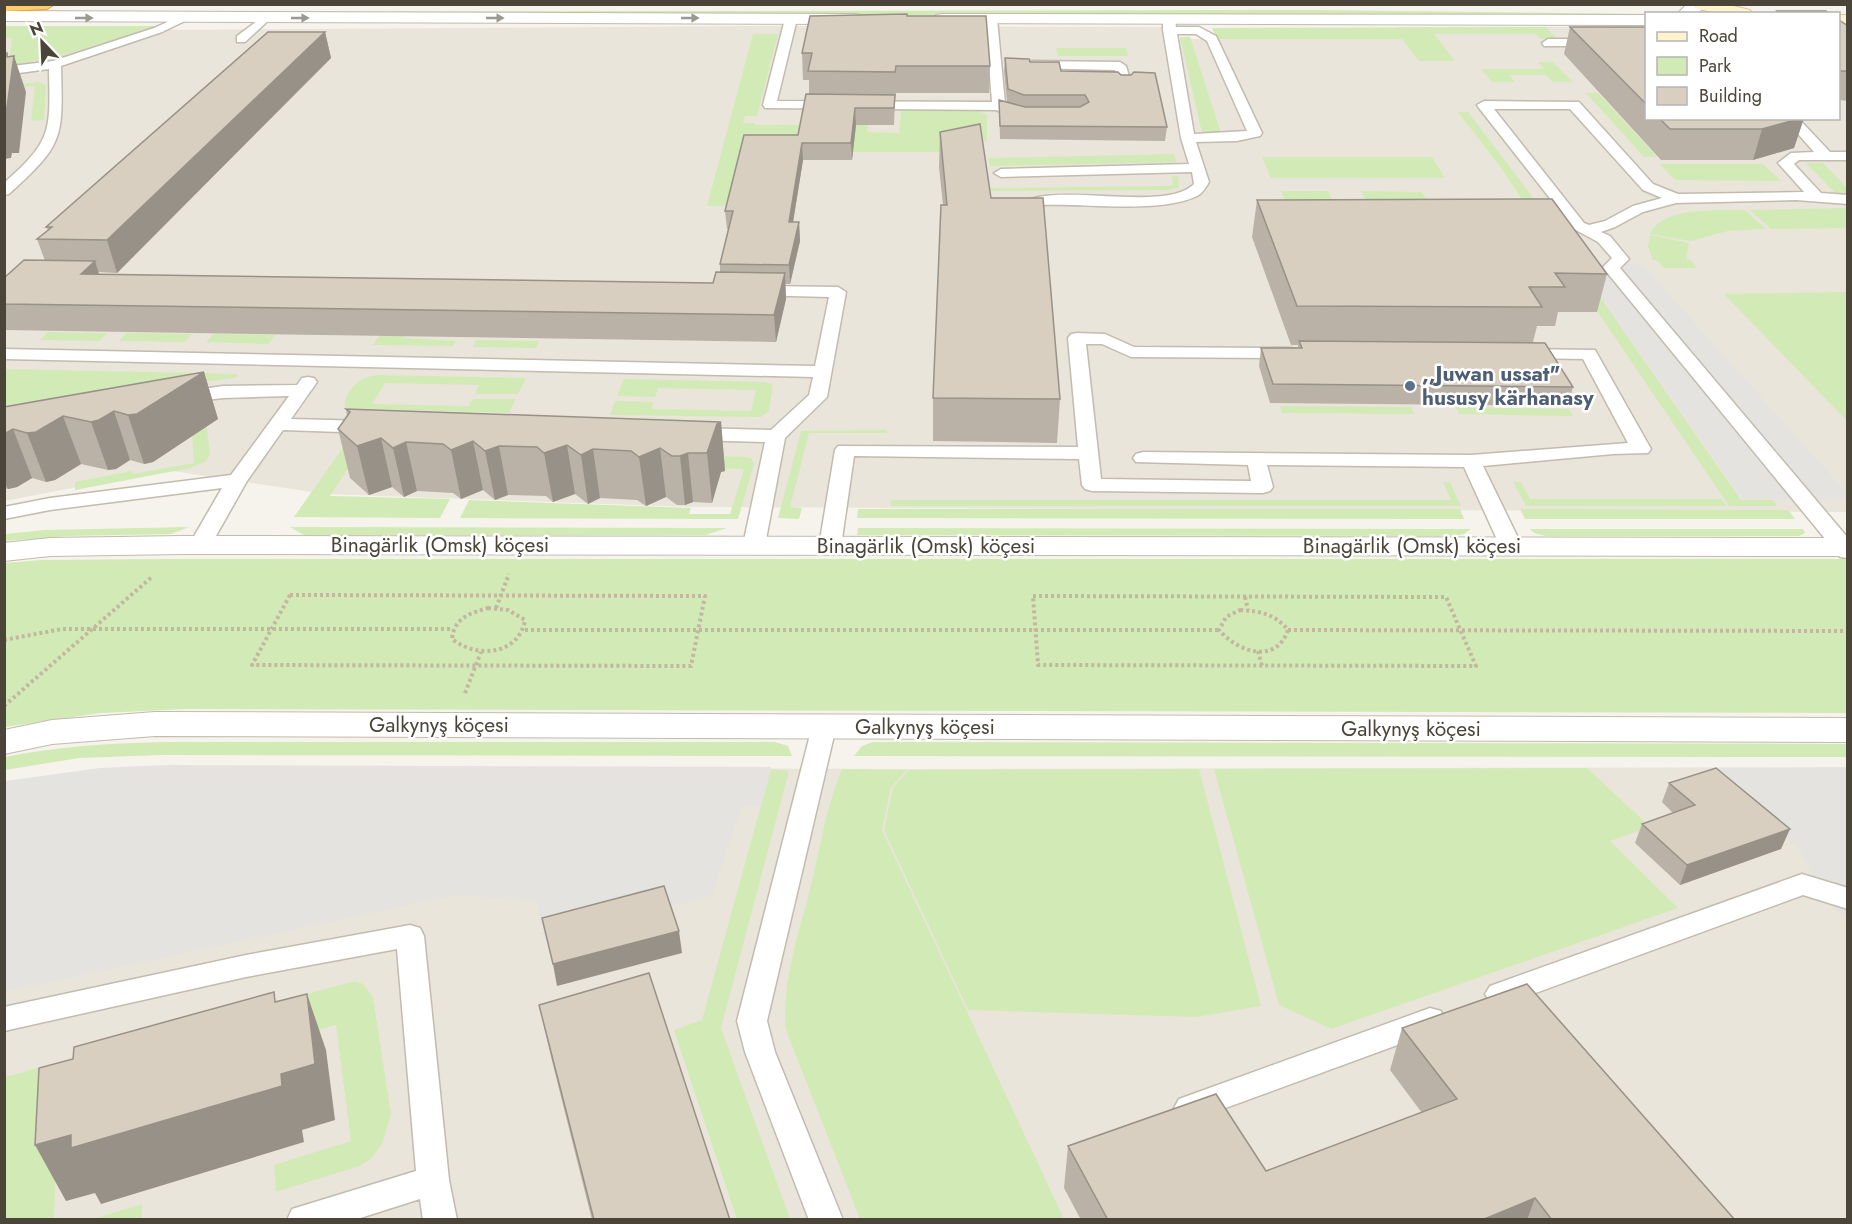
<svg xmlns="http://www.w3.org/2000/svg" width="1852" height="1224" font-family="Jost,sans-serif">
<rect width="100%" height="100%" fill="#f6f3ec"/>
<path fill="#eae5da" d="M755 26 1165 27 1169 39 1402 37 1397 27H1646V118H1838L1839 28 1847 29V512L692 507 325 494 166 470 5 501V31Z
M171 767 909 769 1847 767V1219L5 1220V785Z"/>
<path fill="#d2eab5" d="M1314 10 1646 14V16L74 15 78 12Z
M5 26H156L62 56 13 65 9 62 12 38H5Z
M1546 27 1558 39H1541L1536 34H1434L1455 61H1419L1402 39H1217L1212 28Z
M753 34H778L757 116H745L743 123H755V125L868 124 867 132 899 133 901 112 903 110H976L987 115V141H980L981 152H744L732 206H707Z
M1180 37H1190L1221 133H1202Z
M1056 48H1126L1128 56H1058Z
M1538 62H1553L1573 82H1553L1546 75H1509L1515 82H1492L1481 69H1544Z
M39 82 46 85 44 120 31 121 35 86 5 89 4 86Z
M1586 93H1598L1657 157H1644Z
M1458 112H1468L1560 233H1545L1499 165Z
M1174 154 1176 162 990 166 988 158Z
M1262 157H1432L1445 178H1271Z
M1806 163H1823L1847 188V197H1839Z
M1660 164H1763L1781 181 1675 180Z
M1172 176H1178L1179 187 1170 190 991 191 990 188 1170 186 1173 185Z
M1281 191H1328L1339 214 1291 213Z
M1361 191 1422 192 1435 214H1373Z
M1847 208V228L1771 229 1750 210Z
M1725 210H1745L1766 229 1728 231 1691 241 1650 234C1662 209 1703 211 1725 210Z
M1650 235 1689 243 1686 259 1691 260 1697 268H1664L1657 260H1653L1648 247Z
M1568 268H1580L1741 500H1773L1777 506H1729Z
M1847 292H1848L1847 421 1724 294Z
M407 294 424 303 403 338 456 341 453 346 373 345Z
M48 332 107 333 100 341 40 340Z
M127 333 192 334 185 342 119 341Z
M213 334 275 335 268 344 206 342Z
M476 340 539 341 536 348 473 347Z
M5 369 238 374 235 378 5 405Z
M372 376 378 375 526 378 518 394H475L479 385 385 383 372 404 468 406 473 399H516L509 413 345 408C343 394 358 378 372 376Z
M624 379 765 382 773 385 769 411 761 417 610 415 615 401 653 402 652 409 751 411 756 390 658 388 655 397 617 396Z
M1280 406 1411 407 1414 414 1282 413Z
M1456 407 1569 409 1573 416 1459 414Z
M205 411 210 455 205 462 190 468 75 490V482L132 471 133 474 194 463 192 432Z
M887 430V433H809L790 507 802 508 799 519 778 518 801 431Z
M344 446 357 455 330 496 450 499 440 518 294 517Z
M691 455 747 457 752 459 754 464 738 519 460 518 469 500 691 508 689 514H730L744 469 686 467Z
M1443 482H1450L1461 506H891V500H1451Z
M1513 482H1521L1530 499H1721L1727 506H1526Z
M858 509H1460L1464 519 857 518Z
M1520 509 1788 510 1795 519H1525Z
M189 527 171 534 67 536 5 541V534L45 530Z
M290 527 727 528 706 535H304Z
M858 528 1471 529 1464 534 1454 536 857 535Z
M1530 529H1803L1805 533 1799 536H1546L1534 533Z
M166 559H1847V713L186 709 101 713 5 727V563L41 560Z
M169 742H775L788 746 792 756 161 755 79 758 5 770V757C59 746 113 743 169 742Z
M873 742 1847 744 1848 757 854 756 862 746Z
M1587 768 1650 827 1610 841 1678 908 1331 1029 1279 1005 1214 769Z
M771 769 789 771 721 1028 790 1219H737L674 1030 702 1020Z
M842 769 907 770 891 787 882 830 1064 1219H860L786 1030C781 982 801 927 812 881 821 844 827 804 842 769Z
M1199 769 1261 1006 1197 1017 968 1010 884 830 893 787 909 770Z
M355 981 363 984 373 997 391 1115 382 1144 372 1158 360 1166 276 1192 274 1165 351 1141 336 1025 58 1104 54 1219 5 1220V1077Z
M142 1204V1219H93Z"/>
<path fill="#e5e3e0" d="M1578 264H1642L1847 493V499H1742Z
M166 765 771 767 761 806H742L712 896 544 940 537 901 456 895 5 992V781L100 768Z
M1704 768H1847V920L1826 901 1799 849Z"/>
<g fill="none" stroke-linecap="round" stroke-linejoin="round">
<g stroke="#c2bbae" stroke-width="3">
<path id="lane" d="M183 15 189 18 187 20 162 32 61 66C63 139 64 144 9 194L4 195V183C53 140 50 131 49 69L4 75V67L53 61 154 28Z
M265 15 271 18 269 20 245 42H237V36Z
M791 16 797 19 777 101 992 102 987 37H957L951 33 957 29H986L985 19 991 16 997 19 1005 104 1017 112 1010 116 996 110 765 108 763 105 785 19Z
M1169 16 1175 19 1176 27H1199L1216 36 1262 133 1260 136 1237 141 1196 142 1209 182C1206 187 1203 193 1197 196 1160 214 1084 203 1042 205 1026 209 1034 210 1027 219H1017L1013 210C1039 175 1162 216 1194 184L1192 172 1001 177 994 173 1001 169 1189 164 1181 138 1163 30V19ZM1177 34H1196L1207 41 1247 131 1194 134Z
M1548 39H1646V46H1544L1542 43Z
M1030 61 1120 62 1126 66 1131 83 1130 86H1120L1115 70 1026 68 1024 65Z
M1484 101 1579 102 1653 184 1678 194 1804 192 1778 163 1791 153 1814 152 1784 118H1798L1830 152H1848V160H1799L1794 164 1821 193 1848 195V204L1796 200 1676 203 1643 212 1615 227 1601 232 1610 236 1629 259 1620 268 1848 538V558L1840 557 1605 270 1603 267 1612 258 1598 242 1574 229 1479 108 1477 105ZM1494 109H1570L1643 190 1662 198 1633 206 1605 221 1589 225 1584 223Z
M756 286 838 287 846 292 827 397 785 438 765 545 762 550 754 551 746 550 743 545 765 442 693 440 686 438 683 434 686 430 693 428 771 430 809 395 813 377 4 359V349L815 366 829 297 750 295 748 291 750 287Z
M1077 333 1105 334 1134 347 1291 348 1297 349 1300 353 1297 357 1291 358 1131 357 1102 344H1086L1101 479 1251 481 1248 465 1136 462 1133 458 1136 454 1143 452 1471 455 1628 443 1583 359 1516 358 1513 354 1516 350 1522 349 1595 350 1651 449 1648 453 1613 454 1483 466 1522 546 1519 551 1511 552 1503 551 1500 546 1464 467 1267 465 1273 487 1270 491 1263 493 1092 491 1085 489 1082 485 1079 459 854 456 841 546 838 551 830 552 822 551 819 546 835 450 838 446 1078 447 1068 338 1071 334Z
M308 377 314 378 317 382 291 419 369 421 376 423 379 427 376 431 369 433 283 430 247 481 208 550 200 551 192 550 189 545 222 488 50 510 4 519V507L50 498 231 475 289 396 223 398 182 403 175 401 173 397 175 393 223 386 297 385 302 378Z
M824 719 833 721 836 727 767 1021 775 1052 843 1220H809L745 1052 737 1021 812 727 815 721Z
M1802 874 1848 888V909L1803 895 1500 1006 1490 1002 1485 994 1490 986Z
M410 925 420 928 424 936 449 1180 457 1220H423L420 1199 354 1220H287L292 1209 416 1171 397 949 246 977 4 1031V1007L246 955Z
M1430 1008 1441 1011 1445 1020 1441 1029 1190 1121 1179 1117 1174 1108 1179 1099Z"/>
</g>
<g stroke="#c2bbae" stroke-width="2">
<path id="street" d="M1687 4H1707L1697 14H1677Z
M4 11 855 14 861 15 863 19 861 23 855 24 4 21Z
M942 14 1646 15V25L936 23 934 19 936 15Z
M182 536 1848 538V556L182 554 50 556 4 561V543L50 538Z
M155 712 1848 718V742L155 736 52 744 4 754V730L52 720Z"/>
</g>
<g stroke="#d6c79b" stroke-width="2">
<path id="secondary" d="M1693 4H1725L1750 10 1752 14H1720L1695 8Z
M1838 15H1848V25H1838Z"/>
</g>
<g stroke="#e0a43c" stroke-width="2">
<path id="highway" d="M4 4H55L47 9 4 11Z"/>
</g>
<path stroke="#c4b79f" stroke-width="4" stroke-dasharray="3 3" stroke-linecap="butt" d="M290 595 705 596 691 666 252 665Z
M1033 596 1446 597 1476 666 1038 665Z
M1245 597 1248 610
M488 608 508 610 525 620C519 655 477 659 452 639 454 618 470 613 488 608Z
M496 608 509 574
M1240 610C1260 611 1275 614 1288 630 1276 665 1238 652 1219 630L1226 617Z
M525 630H1219
M1288 630 1848 631
M4 640 62 629H452
M1258 651 1262 666
M465 693 481 652
M4 706 153 576"/>
<use href="#lane" fill="#fff" fill-rule="evenodd"/>
<use href="#street" fill="#fff" fill-rule="evenodd"/>
<use href="#secondary" fill="#fff3cd" fill-rule="evenodd"/>
<use href="#highway" fill="#ffcf6e" fill-rule="evenodd"/>
</g>
<path fill="#bab2a6" d="M907 16 990 66 989 93H896L895 99 894 125H856L852 160H803L793 222H799L800 241 790 284H785L786 299 776 342 4 330V278L45 261 37 239 48 230 46 227 325 32 331 58 117 273 98 272 99 275 713 283 720 272V264L728 229H727L725 211 798 135 809 94V80H803L802 53Z
M1839 20 1848 26V101L1839 100Z
M1570 27H1647V118H1804L1794 148 1753 160H1661L1564 54Z
M1005 58 1030 62 1061 71 1167 127 1165 141 1000 139 999 100 1007 102 1004 71Z
M940 132 1060 399 1057 443 933 441V398L943 205 939 167Z
M1257 200 1607 274 1597 312H1558L1555 326H1537L1533 342 1573 387 1568 406 1270 403 1259 366 1261 348H1298V345H1291L1252 237Z
M204 372 218 419 153 462 144 464 130 460 116 469 108 470 81 464 55 480 46 482 32 478 17 487 8 489 4 488V407Z
M346 409 721 422 725 471 721 472 712 503 693 502 685 505H677L666 497 646 506 637 500 600 498 588 504 575 494 553 502 546 496 508 495 495 500 483 490 461 499 453 493 417 491 404 497 392 487 369 495 350 478 338 429 347 416Z
M1669 783 1781 849 1680 885 1635 843 1642 824 1673 813 1662 802Z
M539 1005 730 1220H592L552 1061Z
M1402 1028 1735 1220H1081L1064 1188 1068 1146 1266 1171 1422 1113 1390 1070Z"/>
<path fill="#979187" d="M325 32 331 58 117 273 107 240Z
M7 53 12 67 14 56 26 92 19 153H12L11 158 4 159V114Z
M855 108 856 125 852 160 851 143Z
M1802 118H1804L1794 148 1753 160 1762 129Z
M802 143 803 160 790 241 789 222Z
M799 222 800 241 790 284 789 265Z
M95 261 103 287 81 274Z
M785 273 786 299 776 342 774 315Z
M204 372 218 419 153 462 144 464 128 415Z
M114 411 130 460 116 469 108 470 91 422Z
M63 416 81 464 55 480 46 482 27 433Z
M721 422 725 471 721 472 712 503 707 453 717 424Z
M13 429 32 478 17 487 8 489 4 481V434Z
M381 438 392 487 369 495 357 446Z
M473 441 483 490 461 499 451 450Z
M406 442 417 491 404 497 393 448Z
M567 445 575 494 553 502 544 453Z
M499 446 508 495 495 500 485 451Z
M660 448 666 497 646 506 639 457Z
M593 449 600 498 588 504 581 455Z
M688 453 693 502 685 505 680 456Z
M1790 829 1781 849 1680 885 1687 865Z
M679 931 682 953 557 986 553 964Z
M307 994 326 1050 335 1120 302 1130 304 1142 101 1204 95 1193 66 1201 35 1145 281 1074Z
M1535 1198 1527 1220H1482Z"/>
<path fill="#d8cfc1" stroke="#979187" stroke-width="1.5" d="M1777 11H1826L1829 14H1780Z
M907 14V16H986L990 66H896L895 72 808 71 812 53H802L810 16Z
M1839 20 1848 26V71H1839Z
M1570 27H1647V105Z
M268 32H325L107 240 37 239 52 227H46Z
M4 53H7V57L14 56 6 114H4Z
M1005 58 1029 59 1030 62H1059L1061 71 1118 72 1121 75H1131L1134 72 1155 73 1167 127 1000 126 999 100 1025 107H1080L1089 102 1085 95H1024L1008 89Z
M806 94 895 95 894 108H855L851 143H802L789 222H799L789 265 720 264 733 211H725L744 135H798Z
M1659 118H1802L1762 129H1670Z
M980 124 991 198H1043L1060 399 933 398 941 205H947L940 132Z
M1552 199 1607 274 1555 273 1565 287H1529L1542 307 1297 306 1257 200Z
M24 260 95 261 81 274 713 283 716 272 785 273 774 315 4 304V278Z
M1299 341 1545 343 1573 387 1273 384 1261 348H1302Z
M204 372 137 414 128 415 114 411 99 420 91 422 63 416 36 432 27 433 13 429 4 434V407Z
M346 409 721 422 717 424 707 453H688L680 456H672L660 448 639 457 631 451 593 449 581 455 567 445 544 453 537 447 499 446 485 451 473 441 451 450 443 444 406 442 393 448 381 438 357 446 338 429 350 412Z
M1716 768 1790 829 1687 865 1642 824 1695 805 1669 783Z
M664 886 679 931 553 964 542 918Z
M649 973 730 1220H594L539 1005Z
M1527 984 1735 1220H1552L1535 1198 1482 1220H1108L1068 1146 1216 1094 1266 1171 1457 1099 1402 1028Z
M274 992 275 1002 307 994 315 1064 281 1074 282 1086 71 1148V1135L35 1145 39 1068 73 1059 74 1047Z"/>
<defs><path id="oneway-solid" d="M-6-.8H1V-3.2L6.5 0L1 3.2V.8H-6Z" transform="scale(1.5)"/></defs>
<g fill="#9c9892">
<use href="#oneway-solid" transform="translate(84 18)"/>
<use href="#oneway-solid" transform="translate(300 18)"/>
<use href="#oneway-solid" transform="translate(495 18)"/>
<use href="#oneway-solid" transform="translate(690 18)"/>
</g>
<circle fill="#5c6f8a" stroke="#fff" stroke-width="2" cx="1410" cy="386" r="6"/>
<g text-anchor="middle" dominant-baseline="central" stroke-width="5" stroke-linejoin="round" paint-order="stroke">
<g font-size="21" font-weight="bold" fill="#4e5e75" stroke="#fff" text-anchor="start">
<text x="1422" y="374">,,Juwan ussat"<tspan x="1422" dy="24">hususy kärhanasy</tspan></text>
</g>
<g font-size="21" fill="#4b4439" stroke="#fff">
<text x="440" y="545">Binagärlik (Omsk) köçesi</text>
<text x="926" y="546">Binagärlik (Omsk) köçesi</text>
<text x="1412" y="546">Binagärlik (Omsk) köçesi</text>
<text x="439" y="725">Galkynyş köçesi</text>
<text x="925" y="727">Galkynyş köçesi</text>
<text x="1411" y="729">Galkynyş köçesi</text>
</g>
</g>
<rect width="1852" height="1224" fill="none" stroke="#4b4439" stroke-width="12"/>
<rect x="1645" y="12" width="195" height="108" fill="#ffffff" stroke="#b7b4b0" stroke-width="1.5"/>
<rect x="1657" y="32" width="30" height="9" fill="#fff3cd" stroke="#b7b4b0" stroke-width="1.5"/>
<text x="1699" y="42" font-size="18" fill="#4b4439">Road</text>
<rect x="1657" y="57" width="30" height="18" fill="#d2eab5" stroke="#b7b4b0" stroke-width="1.5"/>
<text x="1699" y="72" font-size="18" fill="#4b4439">Park</text>
<rect x="1657" y="87" width="30" height="18" fill="#d8cfc1" stroke="#b7b4b0" stroke-width="1.5"/>
<text x="1699" y="102" font-size="18" fill="#4b4439">Building</text>
<g transform="translate(42 42) rotate(337)" stroke="#ffffff" stroke-width="4.5" paint-order="stroke">
<path d="M0-4.5L10 22L0 15L-10 22Z" fill="#4b4439"/>
<text y="-9" font-size="16" font-weight="bold" text-anchor="middle" fill="#4b4439">N</text>
</g>
</svg>
